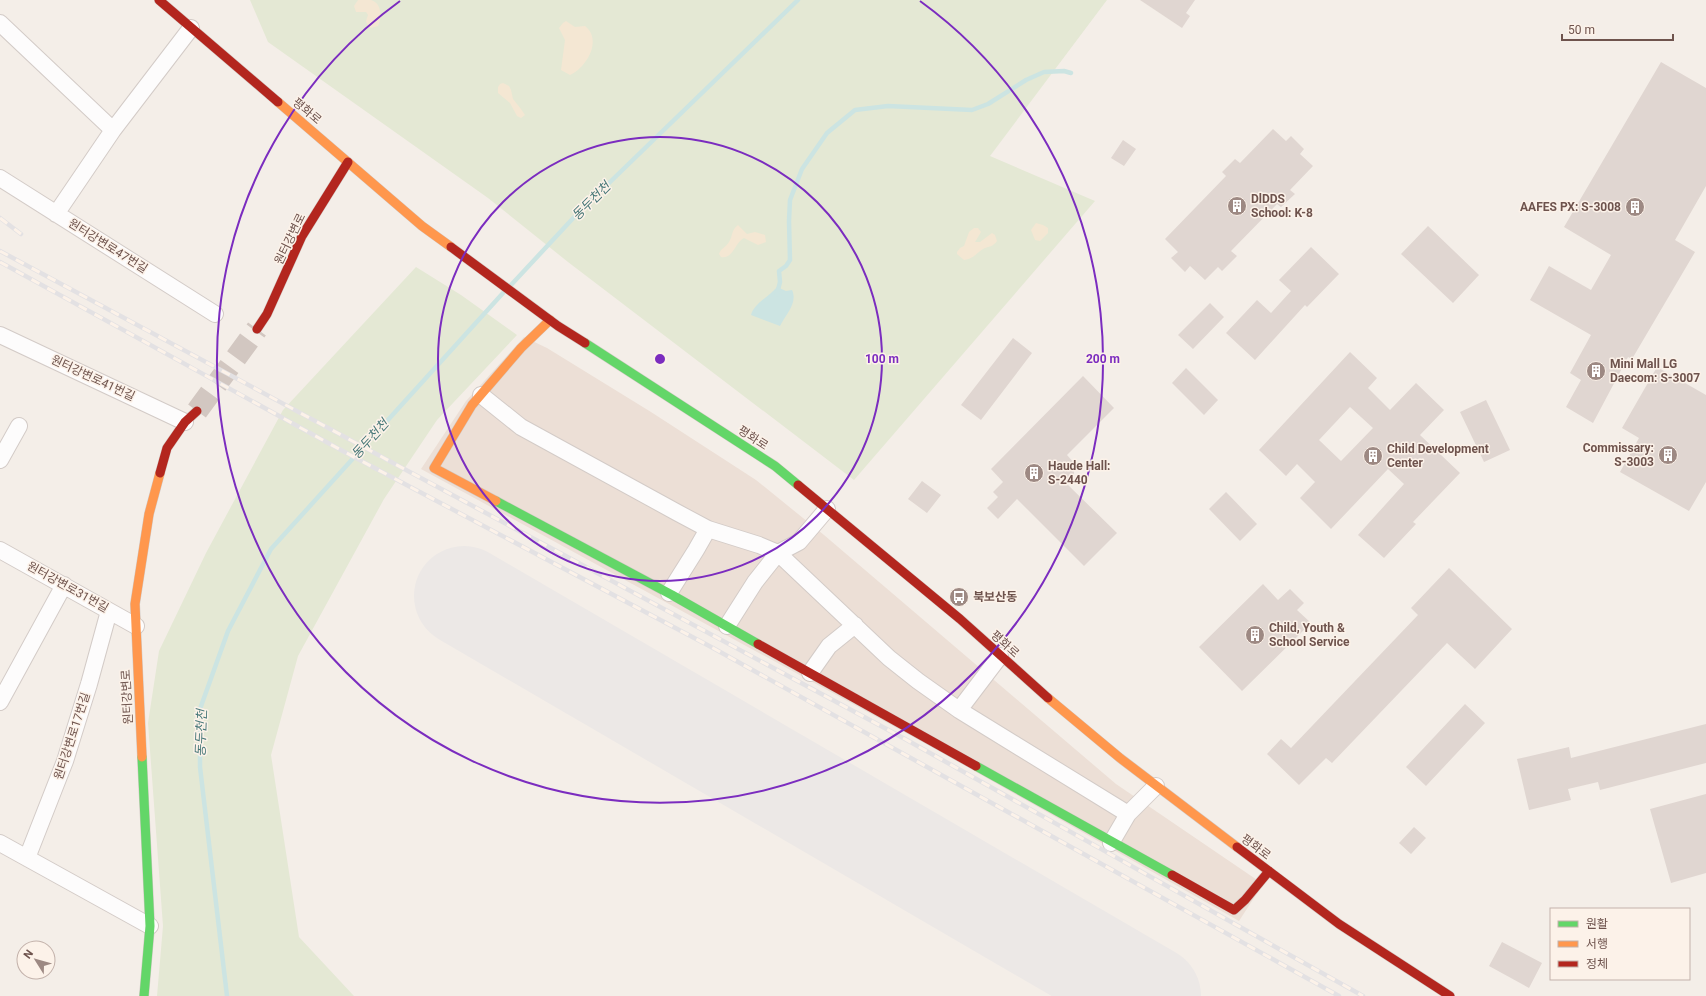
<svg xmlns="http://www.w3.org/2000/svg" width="1706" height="996" font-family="Roboto,'Noto Sans KR',sans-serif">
<rect width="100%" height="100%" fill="#f4eee8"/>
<path fill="#ecdfd6" d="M524 337 547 348 651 412 756 480 824 535 1116 784 1263 884 1239 921 941 752 421 469 466 401Z"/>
<path fill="#e4e8d4" d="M250 0H1107L990 156 1095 201 854 480 568 262 488 198 268 42Z
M416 267 461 295 517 335 437 420 384 499 298 656 271 755 299 937 354 996H157L163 926 148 723 159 651 206 553 283 410Z"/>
<path fill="#f4e7d3" d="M358 0C362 0 368 0 371 0 382 3 382 18 378 26L371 28 368 26 366 21 368 15 366 12H356L354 6Z
M566 21 575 27 585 26C603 40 586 68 570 75L561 70 565 40 559 28 563 23Z
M503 83 509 86 511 90 513 99 521 109 525 115 521 118 517 116 510 103 498 93V87L500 84Z
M1036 223 1043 225 1048 228V233L1040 241 1035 240 1031 230Z
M738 225 747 234 755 232 765 235 766 242 758 245 744 238C734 243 734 259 721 257L719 254C721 248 726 247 729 242 733 236 731 230 738 225Z
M974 228H978L981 232 975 242H980L992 233 995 235 997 241C993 247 989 246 983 249 975 254 975 258 964 260L957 254V252L960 248 964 246 969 232Z"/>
<path fill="#cce4e2" d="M777 287 786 291 792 290C798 303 786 314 780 326L751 315C754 303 769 297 777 287Z"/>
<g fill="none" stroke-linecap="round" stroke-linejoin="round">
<path stroke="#cce4e2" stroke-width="4.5" d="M511 285 577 214 798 0
M777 294 780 282 779 271 786 266 790 260 789 221 790 200 802 169 827 133 855 110 888 106 972 110 988 104 1026 80 1044 72 1064 71 1071 73
M227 996 200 767V709L228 631 271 549 503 293"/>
<path stroke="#ece8e6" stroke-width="100" d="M464 596 1151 996"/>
</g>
<path fill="#e0d6d1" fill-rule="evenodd" d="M1140 0H1195L1186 13 1190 16 1182 28Z
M1661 62 1706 88V186L1675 240 1695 252 1632 359 1628 357 1593 423 1566 407 1581 380 1570 373 1591 335 1530 300 1549 266 1591 290 1611 255 1564 227Z
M1273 129 1286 141 1291 136 1304 149 1300 154 1313 166 1290 190 1295 194 1281 207 1277 204 1231 251 1237 256 1222 271 1218 267 1205 280 1190 266 1185 272 1171 258 1178 252 1165 239 1226 176 1222 172 1235 159 1240 163Z
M1123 140 1136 149 1124 166 1111 158Z
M1428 226 1479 275 1453 303 1401 254Z
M1311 247 1339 274 1307 307 1305 305 1255 360 1226 333 1257 300 1271 313 1291 291 1279 280Z
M1210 303 1224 317 1193 349 1178 335Z
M1013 338 1032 353 981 420 961 405Z
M1350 352 1377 378 1368 388 1390 410 1416 383 1444 410 1420 435 1460 473 1413 522 1416 524 1384 558 1358 535 1404 484 1388 469 1331 529 1300 498 1315 482 1297 464 1286 476 1259 450ZM1350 407 1373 428 1341 461 1319 440Z
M1657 367 1706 395V482L1689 511 1620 472 1639 438 1622 428Z
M1186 368 1218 400 1204 415 1172 383Z
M1083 376 1114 408 1067 455 1074 463V477L1067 484 1117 533 1084 566 1017 499 998 519 987 508 998 497 993 492 1003 482 991 469Z
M1486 400 1510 450 1484 462 1460 412Z
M922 481 941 495 927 513 908 499Z
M1226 492 1257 524 1240 541 1209 509Z
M1449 568 1512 629 1475 669 1447 643 1332 763 1326 758 1299 785 1267 754 1281 739 1291 748 1418 615 1411 608Z
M1263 584 1278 600 1290 589 1304 603 1297 610 1311 623 1242 691 1199 647Z
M1465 704 1485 723 1426 786 1406 767Z
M1706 724V763L1600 790 1598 782 1568 789 1571 800 1529 810 1517 759 1569 747 1571 758Z
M1706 794V873L1671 883 1650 809Z
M1414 827 1426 838 1411 854 1399 843Z
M1502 942 1542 963 1529 988 1489 966Z"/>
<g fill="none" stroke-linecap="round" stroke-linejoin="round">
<path stroke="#d2c7c1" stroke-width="22" stroke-dasharray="22 11" stroke-linecap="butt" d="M197 411 257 329"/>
<g stroke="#d3cbc7" stroke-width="18">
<path id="street" d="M0 23 113 130
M0 178 215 314
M56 214 113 130 191 28
M0 335 185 422
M481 395 521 427 678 513 708 529 759 545 778 553 889 658 918 681 959 710 1128 814
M0 460 19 426
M0 550 136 626
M669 593 696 550 708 529
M727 626 755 582 778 553 799 542 827 509
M810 673 829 646 855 625
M0 702 64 585
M959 710 1000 656
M0 843 150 926
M1111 843 1128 814 1156 786
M27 858 65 761 89 684 109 611"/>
</g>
<g stroke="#d2c9c5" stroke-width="10">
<path id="fast" d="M585 343 775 466 798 485
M496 501 672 595 758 644
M142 757 150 926 144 996
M976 766 1172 875"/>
</g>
<g stroke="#d2c9c5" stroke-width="10">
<path id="slow" d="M278 102 422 226 451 247
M496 501 434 468 472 405 521 348 550 320
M1048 698 1120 758 1237 847
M142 757 135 604 149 514 160 473"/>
</g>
<g stroke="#d2c9c5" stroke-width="10">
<path id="jam" d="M159 0 278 102
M451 247 558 326 585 343
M257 329 267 314 302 236 348 162
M160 473 167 448 185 422 197 411
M798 485 960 619 1048 698
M758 644 976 766
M1237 847 1339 924 1450 996
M1172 875 1234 910 1245 900 1269 871"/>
</g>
<use href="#street" stroke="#fdfcfc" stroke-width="16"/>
<use href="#fast" stroke="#63d668" stroke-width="9"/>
<use href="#slow" stroke="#ff974d" stroke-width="9"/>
<use href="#jam" stroke="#b3261e" stroke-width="9"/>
<g stroke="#e3e1e3" stroke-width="4.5">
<path id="rail" d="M0 218 21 234
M0 251 905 739 1363 996
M0 262 339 449 713 648 1339 996"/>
</g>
<use href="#rail" stroke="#fcf2e9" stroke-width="3" stroke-dasharray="9" stroke-linecap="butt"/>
</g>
<g fill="none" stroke="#7b2cbf" stroke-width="2">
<circle cx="660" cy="359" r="222"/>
<path d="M920 1A443 443 0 1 1 400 1"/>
</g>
<defs>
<g id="building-disc" transform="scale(1)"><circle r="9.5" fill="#9d8983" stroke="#fcf2e9"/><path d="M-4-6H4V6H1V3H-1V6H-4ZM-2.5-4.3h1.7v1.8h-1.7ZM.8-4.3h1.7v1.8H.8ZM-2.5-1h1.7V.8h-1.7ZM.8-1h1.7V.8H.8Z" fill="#fff"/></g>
<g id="bus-disc" transform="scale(1)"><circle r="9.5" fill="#9d8983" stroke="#fcf2e9"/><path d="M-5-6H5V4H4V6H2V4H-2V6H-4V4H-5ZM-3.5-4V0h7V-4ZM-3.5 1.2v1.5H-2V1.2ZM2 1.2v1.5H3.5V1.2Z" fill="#fff"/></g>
</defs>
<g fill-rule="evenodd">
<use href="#building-disc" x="1237" y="206"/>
<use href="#building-disc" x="1635" y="207"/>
<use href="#building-disc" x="1596" y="371"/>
<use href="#building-disc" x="1668" y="455"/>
<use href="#building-disc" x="1373" y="456"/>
<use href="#building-disc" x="1034" y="473"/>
<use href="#bus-disc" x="959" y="597"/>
<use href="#building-disc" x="1255" y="635"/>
</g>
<g text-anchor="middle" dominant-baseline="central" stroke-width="3" stroke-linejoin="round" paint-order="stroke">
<g font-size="12" fill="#6e534d" stroke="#fcf2e9">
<text transform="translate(307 111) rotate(40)">평화로</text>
<text transform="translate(290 239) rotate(-64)">원터강변로</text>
<text transform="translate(108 246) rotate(32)">원터강변로47번길</text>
<text transform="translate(93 378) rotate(25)">원터강변로41번길</text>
<text transform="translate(753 438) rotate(33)">평화로</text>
<text transform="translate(68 587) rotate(29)">원터강변로31번길</text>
<text transform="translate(1005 644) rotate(42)">평화로</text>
<text transform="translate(127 697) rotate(-93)">원터강변로</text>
<text transform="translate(72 736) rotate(-72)">원터강변로17번길</text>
<text transform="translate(1256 847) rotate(37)">평화로</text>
</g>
<g font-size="12" font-weight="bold" fill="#6e534d" stroke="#fcf2e9" text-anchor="start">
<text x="1251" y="199">DlDDS<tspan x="1251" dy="14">School: K-8</tspan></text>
<text x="1621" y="207" text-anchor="end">AAFES PX: S-3008</text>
<text x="1610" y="364">Mini Mall LG<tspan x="1610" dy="14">Daecom: S-3007</tspan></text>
<text x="1654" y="448" text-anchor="end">Commissary:<tspan x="1654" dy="14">S-3003</tspan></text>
<text x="1387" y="449">Child Development<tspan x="1387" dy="14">Center</tspan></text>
<text x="1048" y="466">Haude Hall:<tspan x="1048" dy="14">S-2440</tspan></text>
<text x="973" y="597">북보산동</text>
<text x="1269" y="628">Child, Youth &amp;<tspan x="1269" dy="14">School Service</tspan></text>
</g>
<g font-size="13" font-style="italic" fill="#467778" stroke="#fcf2e9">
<text transform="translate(591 201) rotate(-45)">동두천천</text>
<text transform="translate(370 439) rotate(-48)">동두천천</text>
<text transform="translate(201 733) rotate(-88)">동두천천</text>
</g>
</g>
<circle cx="660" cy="359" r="6" fill="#7b2cbf" stroke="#fcf2e9" stroke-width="2"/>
<g font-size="12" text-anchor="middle" font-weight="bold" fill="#7b2cbf" stroke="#fcf2e9" stroke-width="3" stroke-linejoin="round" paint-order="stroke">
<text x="882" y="363">100 m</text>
<text x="1103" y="363">200 m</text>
</g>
<rect x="1550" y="908" width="140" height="72" fill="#fcf2e9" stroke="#c3b2ab"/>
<rect x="1558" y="921" width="20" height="6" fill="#63d668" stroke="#c3b2ab"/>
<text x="1586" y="928" font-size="12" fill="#6e534d">원활</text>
<rect x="1558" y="941" width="20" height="6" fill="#ff974d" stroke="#c3b2ab"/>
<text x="1586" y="948" font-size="12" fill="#6e534d">서행</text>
<rect x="1558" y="961" width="20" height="6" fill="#b3261e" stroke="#c3b2ab"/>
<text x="1586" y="968" font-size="12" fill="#6e534d">정체</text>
<g transform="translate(36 960) rotate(307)"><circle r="19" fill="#fcf2e9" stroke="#c3b2ab"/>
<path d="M0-3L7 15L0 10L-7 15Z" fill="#9d8983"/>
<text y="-6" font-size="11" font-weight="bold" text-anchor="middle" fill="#6e534d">N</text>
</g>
<path d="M1562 34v6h111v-6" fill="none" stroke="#6e534d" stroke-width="2"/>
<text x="1568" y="34" font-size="12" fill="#6e534d" stroke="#fcf2e9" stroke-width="3" paint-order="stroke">50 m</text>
</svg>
